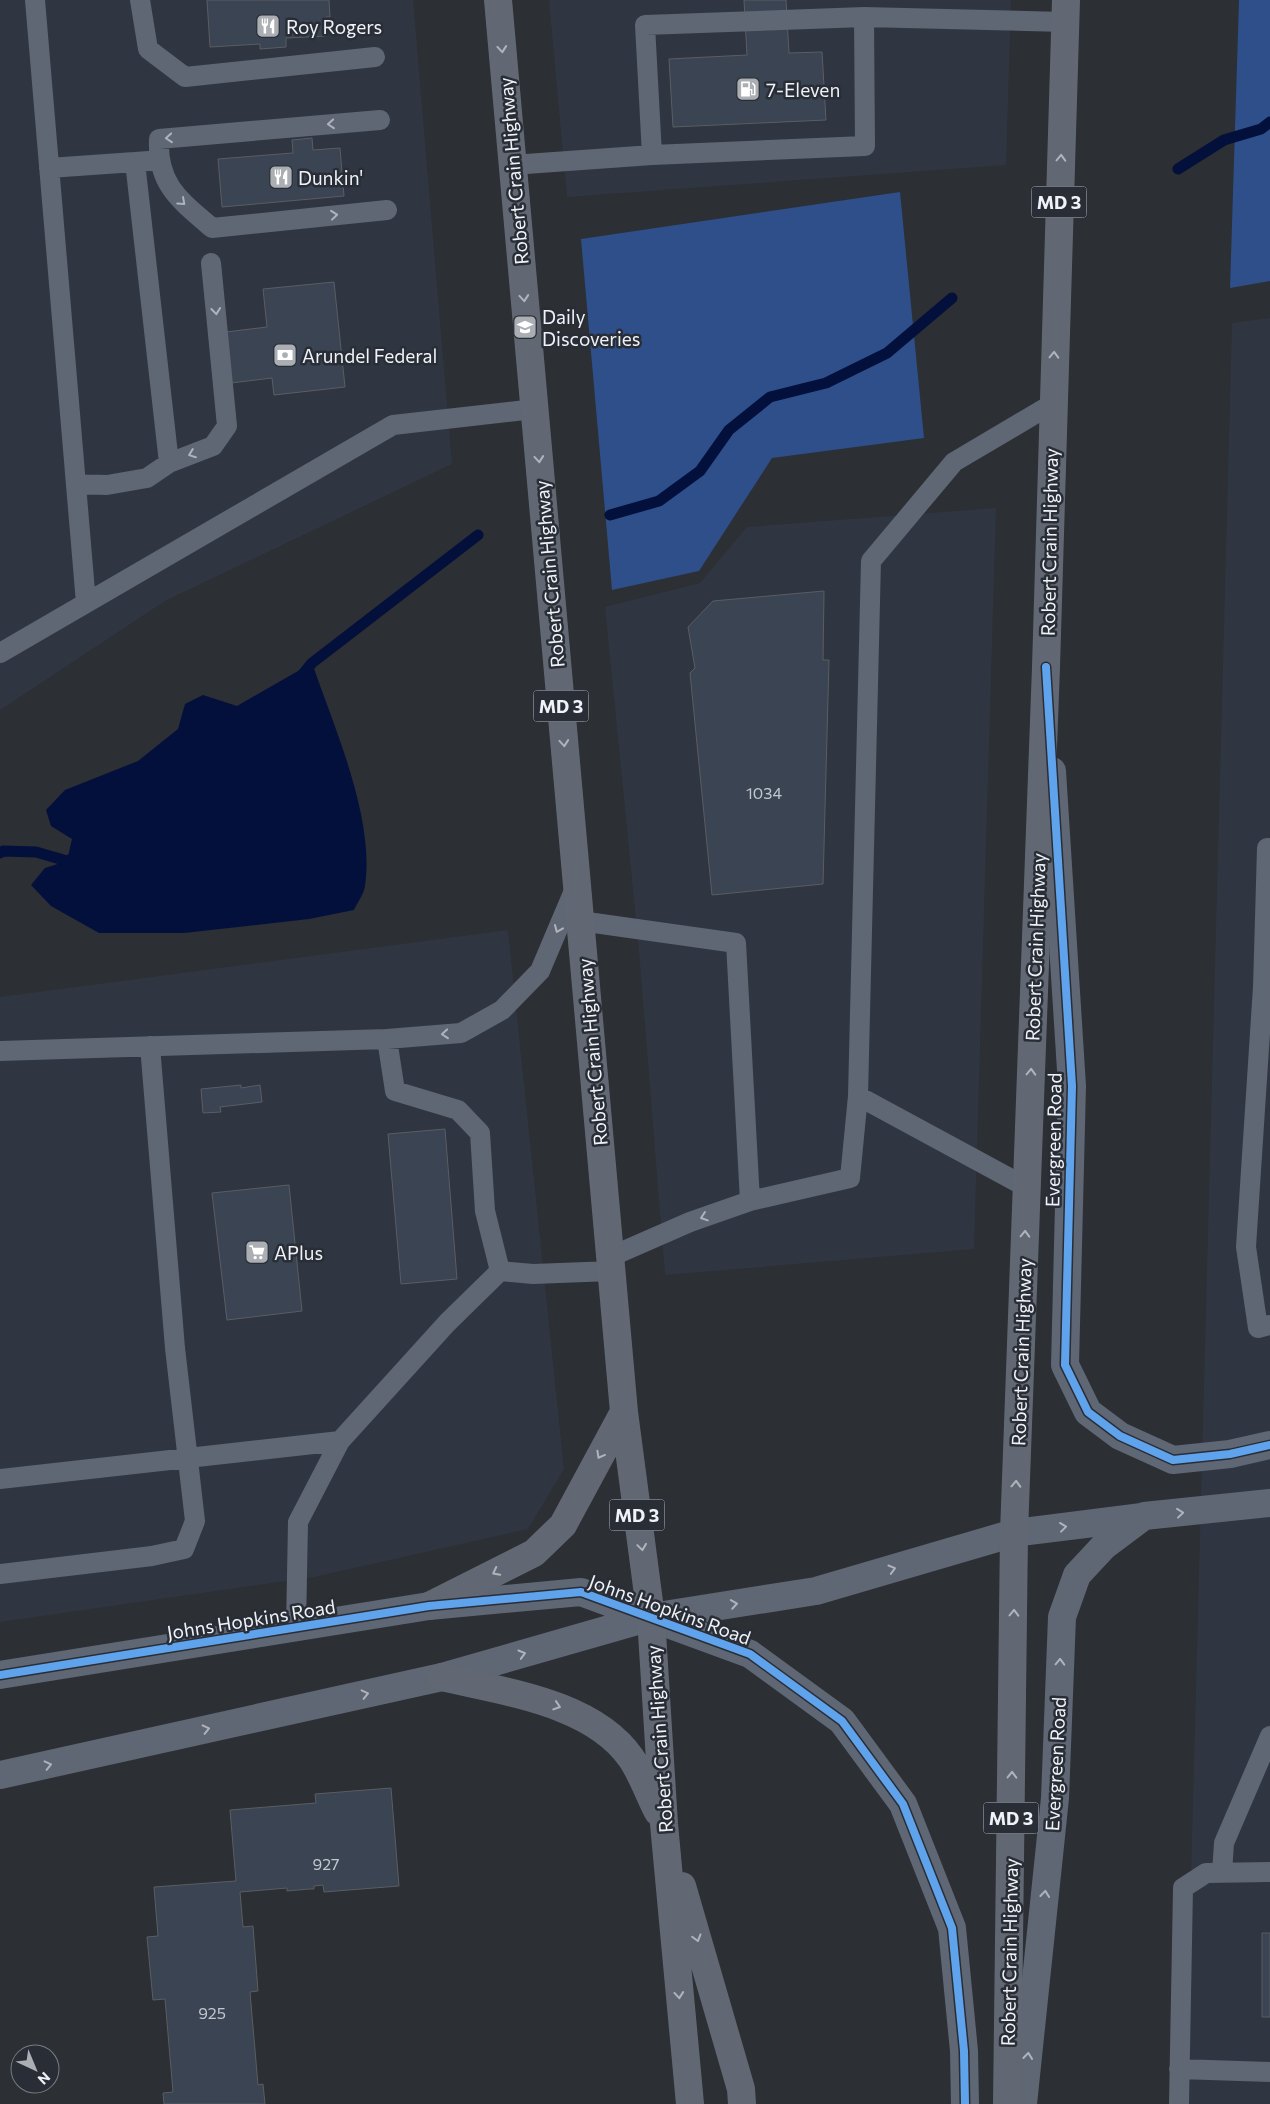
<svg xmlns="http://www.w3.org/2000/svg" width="1270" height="2104" font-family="Commissioner,sans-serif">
<rect width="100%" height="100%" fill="#2c2f33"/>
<path fill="#2f3642" d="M0 0H413L452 464 165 601 0 710Z
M549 0H1011L1006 165 567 197Z
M1270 318V2104H1185L1232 323Z
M996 508 974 1249 665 1275 639 950 605 607 700 583 747 527Z
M508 930 564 1469 528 1529 314 1577 0 1622V997Z"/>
<path fill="#2e4f8a" d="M1239 0H1270V281L1230 288Z
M900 192 924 438 772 458 699 571 612 590 581 239Z"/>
<path fill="#04103c" d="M312 663C334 727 375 818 365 886 364 894 357 903 354 910L309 919 184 933H99L51 906 31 885 45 868 67 861 72 839 51 826 46 810 65 790 138 761 178 729 185 704 203 695 237 706Z"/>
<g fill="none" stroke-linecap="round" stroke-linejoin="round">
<path stroke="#04103c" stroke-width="11" d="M1178 169 1224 140 1261 129 1270 122
M610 515 659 501 700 471 729 430 770 397 826 383 887 353 952 298
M303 674 312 663 478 535
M0 853 3 851 36 852 67 861 80 856"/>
</g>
<path fill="#3b4453" stroke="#5b5d61" d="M207 0H329L330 17H326L327 36 286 38V47L260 49V44L210 47Z
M744 0H786L789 53 822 52 826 120 673 127 669 59 747 55Z
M312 138 313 150 340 148 344 196 222 207 218 159 293 153 292 140Z
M334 282 345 387 274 395 272 378 231 383 226 332 267 327 263 289Z
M824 591 823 660H829L823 884 712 895 690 673 695 668 688 627 713 601Z
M241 1085V1088L260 1085 262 1102 220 1107 221 1112 203 1113 201 1089Z
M445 1129 457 1279 401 1284 388 1134Z
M289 1185 302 1311 227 1320 212 1193Z
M391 1788 399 1886 324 1892 323 1885 314 1886V1889H309L287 1891V1888L240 1892 243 1927 253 1926 258 1991 250 1992 258 2085 263 2084 265 2104H164L163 2093 173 2092 165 1999 153 2000 147 1937 158 1936 154 1887 236 1881 230 1810 316 1803 315 1794Z
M1262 1933H1270V2017H1262Z"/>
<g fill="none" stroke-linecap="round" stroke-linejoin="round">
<path stroke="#5f6674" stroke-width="20" d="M35 0 86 603
M140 0 148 49 185 77 375 57
M380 120 159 139C157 185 180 200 212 228L387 210
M652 155 865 146 864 17
M512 165 652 155 645 25 864 17 1065 22
M49 168 149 161
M169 463 213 446 227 426 211 263
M76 484 107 485 147 478 169 463 135 162
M0 653 393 425 534 409
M1270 848H1267L1263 987 1246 1247 1258 1328 1270 1325
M580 921 736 943 750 1201
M387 1039 395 1091 458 1110 480 1133 485 1211 500 1271 533 1274 612 1271
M0 1051 387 1039 461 1033 502 1010 540 971 576 886
M1026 1187 858 1096 871 561 954 462 1052 404
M610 1257 690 1222 750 1201 850 1178 858 1096
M0 1479 340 1441
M0 1574 152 1556 184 1549 195 1521 175 1348 150 1046
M296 1628 298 1522 340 1441 447 1323 500 1271
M1222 1873 1224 1843 1270 1736
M1179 2069 1270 2072
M1179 2104 1183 1888 1206 1873 1270 1872"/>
<path stroke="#5f6674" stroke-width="28" d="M1052 771 1072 1086 1065 1365 1088 1412 1120 1436 1173 1460 1230 1454 1270 1445
M1014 1533 1142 1517
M1023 2104 1055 1798 1062 1617 1077 1575 1104 1546 1144 1516 1270 1503"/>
<path stroke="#5f6674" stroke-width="28" d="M0 1675 429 1606 581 1592 750 1654 842 1721 903 1804 952 1928 964 2051 965 2104
M0 1775 442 1677 651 1617 816 1591 1014 1533"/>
<path stroke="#626873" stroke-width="28" d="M498 0 624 1412 651 1617 664 1824 690 2104
M429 1606 534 1553 563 1525 624 1412
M442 1677C503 1692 592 1702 631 1758 642 1774 649 1795 658 1812
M682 1886 741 2089 742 2104
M1007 2104 1014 1533 1046 667 1066 0"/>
<g stroke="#292e36" stroke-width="11">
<path id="cycleway" d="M1046 667 1072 1086 1065 1365 1088 1412 1120 1436 1173 1460 1230 1454 1270 1445
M0 1675 429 1606 581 1592 750 1654 842 1721 903 1804 952 1928 964 2051 965 2104"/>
</g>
<use href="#cycleway" stroke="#60a3ed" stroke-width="8"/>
</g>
<defs><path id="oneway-chevron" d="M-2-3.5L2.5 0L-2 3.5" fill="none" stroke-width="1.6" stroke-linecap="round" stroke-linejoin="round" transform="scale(1.25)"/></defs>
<g stroke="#b0b4bc">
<use href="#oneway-chevron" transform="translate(502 49) rotate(85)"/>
<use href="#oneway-chevron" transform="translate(1061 158) rotate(-88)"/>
<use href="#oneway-chevron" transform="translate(524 298) rotate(85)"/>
<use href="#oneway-chevron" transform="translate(1054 355) rotate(-88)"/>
<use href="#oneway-chevron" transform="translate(539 459) rotate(85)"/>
<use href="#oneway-chevron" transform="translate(564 743) rotate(85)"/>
<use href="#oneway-chevron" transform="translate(1031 1072) rotate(-88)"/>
<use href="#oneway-chevron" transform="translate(1025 1234) rotate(-88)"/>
<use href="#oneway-chevron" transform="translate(600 1455) rotate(119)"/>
<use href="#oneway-chevron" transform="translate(1016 1484) rotate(-88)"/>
<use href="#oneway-chevron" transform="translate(642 1547) rotate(82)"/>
<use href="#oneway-chevron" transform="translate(496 1572) rotate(153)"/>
<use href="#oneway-chevron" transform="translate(1014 1613) rotate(-89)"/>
<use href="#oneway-chevron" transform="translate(557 1706) rotate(18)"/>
<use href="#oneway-chevron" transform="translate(1012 1775) rotate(-89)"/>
<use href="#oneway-chevron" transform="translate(697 1938) rotate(74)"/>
<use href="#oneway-chevron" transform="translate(679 1995) rotate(85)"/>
</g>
<g stroke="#aeb3bd">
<use href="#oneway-chevron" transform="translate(331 124) rotate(175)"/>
<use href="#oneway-chevron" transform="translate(169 138) rotate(175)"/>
<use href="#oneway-chevron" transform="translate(182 202) rotate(42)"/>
<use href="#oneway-chevron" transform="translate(334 215) rotate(-6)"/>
<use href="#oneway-chevron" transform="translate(216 311) rotate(84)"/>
<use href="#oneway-chevron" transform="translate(192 454) rotate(159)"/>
<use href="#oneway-chevron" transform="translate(558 929) rotate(113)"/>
<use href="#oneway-chevron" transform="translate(445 1034) rotate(175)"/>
<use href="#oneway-chevron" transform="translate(704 1217) rotate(161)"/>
<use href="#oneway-chevron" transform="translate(1180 1513) rotate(-6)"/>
<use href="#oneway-chevron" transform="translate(1063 1527) rotate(-7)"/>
<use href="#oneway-chevron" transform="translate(892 1569) rotate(-16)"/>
<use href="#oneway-chevron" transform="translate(734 1604) rotate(-9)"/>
<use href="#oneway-chevron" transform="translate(522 1654) rotate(-16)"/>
<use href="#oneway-chevron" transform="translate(1060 1662) rotate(-88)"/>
<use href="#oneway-chevron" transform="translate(365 1694) rotate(-13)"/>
<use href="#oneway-chevron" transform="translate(206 1729) rotate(-13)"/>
<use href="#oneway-chevron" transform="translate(48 1765) rotate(-13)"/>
<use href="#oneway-chevron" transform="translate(1045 1894) rotate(-84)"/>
<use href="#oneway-chevron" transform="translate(1028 2056) rotate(-84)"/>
</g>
<defs>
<g id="restaurant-square" transform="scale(1.25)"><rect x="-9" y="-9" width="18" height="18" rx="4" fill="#abaeb3" stroke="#292e36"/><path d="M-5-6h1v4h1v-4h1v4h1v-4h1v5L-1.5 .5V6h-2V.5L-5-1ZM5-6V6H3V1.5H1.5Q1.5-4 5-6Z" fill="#fff"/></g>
<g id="fuel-square" transform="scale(1.25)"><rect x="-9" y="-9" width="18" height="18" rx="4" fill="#abaeb3" stroke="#292e36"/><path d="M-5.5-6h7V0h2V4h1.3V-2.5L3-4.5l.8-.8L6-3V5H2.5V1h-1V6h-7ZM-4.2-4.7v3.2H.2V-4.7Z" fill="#fff"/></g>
<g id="school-square" transform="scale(1.25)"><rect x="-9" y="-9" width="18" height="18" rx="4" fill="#abaeb3" stroke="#292e36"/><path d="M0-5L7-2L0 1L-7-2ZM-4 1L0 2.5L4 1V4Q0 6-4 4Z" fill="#fff"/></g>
<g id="bank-square" transform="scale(1.25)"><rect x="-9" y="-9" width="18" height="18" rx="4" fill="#abaeb3" stroke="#292e36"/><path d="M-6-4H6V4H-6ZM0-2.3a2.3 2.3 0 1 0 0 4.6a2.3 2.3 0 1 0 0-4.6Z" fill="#fff"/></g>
<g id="supermarket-square" transform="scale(1.25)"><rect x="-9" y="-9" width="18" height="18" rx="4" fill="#abaeb3" stroke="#292e36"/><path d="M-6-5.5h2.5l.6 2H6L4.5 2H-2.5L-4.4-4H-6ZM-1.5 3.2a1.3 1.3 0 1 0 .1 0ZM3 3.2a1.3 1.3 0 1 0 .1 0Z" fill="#fff"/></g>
</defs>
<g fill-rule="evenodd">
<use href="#restaurant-square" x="268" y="26"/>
<use href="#fuel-square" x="748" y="89"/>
<use href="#restaurant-square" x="281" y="177"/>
<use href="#school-square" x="525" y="327"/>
<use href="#bank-square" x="285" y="355"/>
<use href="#supermarket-square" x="257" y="1252"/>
</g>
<g text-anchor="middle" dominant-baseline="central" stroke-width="5" stroke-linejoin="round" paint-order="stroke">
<g font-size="16" fill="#c2c6cf">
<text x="764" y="792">1034</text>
<text x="326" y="1863">927</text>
<text x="212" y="2012">925</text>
</g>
<g fill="#292e36" stroke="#b4b7be" stroke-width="1">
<rect x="1031.5" y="186.5" width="55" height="31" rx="4"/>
<rect x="533.5" y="690.5" width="55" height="31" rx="4"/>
<rect x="609.5" y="1499.5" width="55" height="31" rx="4"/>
<rect x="983.5" y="1802.5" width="55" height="31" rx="4"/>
</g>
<g font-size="18" font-weight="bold" fill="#eff2f8">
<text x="1059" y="202">MD 3</text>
<text x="561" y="706">MD 3</text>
<text x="637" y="1515">MD 3</text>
<text x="1011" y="1818">MD 3</text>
</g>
<g font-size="19" fill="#eff2f8" stroke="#292e36" text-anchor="start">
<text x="286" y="26">Roy Rogers</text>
<text x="766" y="89">7-Eleven</text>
<text x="298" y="177">Dunkin'</text>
<text x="542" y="316">Daily<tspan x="542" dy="22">Discoveries</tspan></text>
<text x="302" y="355">Arundel Federal</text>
<text x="274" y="1252">APlus</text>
</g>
<g font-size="19" fill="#eff2f8" stroke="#292e36">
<text transform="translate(513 171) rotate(-95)">Robert Crain Highway</text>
<text transform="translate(1049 542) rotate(-89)">Robert Crain Highway</text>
<text transform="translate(549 574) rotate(-95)">Robert Crain Highway</text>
<text transform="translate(1035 947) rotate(-88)">Robert Crain Highway</text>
<text transform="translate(592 1052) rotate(-95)">Robert Crain Highway</text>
<text transform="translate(1053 1140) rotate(-89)">Evergreen Road</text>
<text transform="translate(1021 1352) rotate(-88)">Robert Crain Highway</text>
<text transform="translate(670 1609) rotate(20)">Johns Hopkins Road</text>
<text transform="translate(251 1619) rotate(-9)">Johns Hopkins Road</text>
<text transform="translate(659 1739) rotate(-94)">Robert Crain Highway</text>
<text transform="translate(1055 1764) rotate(-87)">Evergreen Road</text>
<text transform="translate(1009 1952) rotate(-89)">Robert Crain Highway</text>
</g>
</g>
<g transform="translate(35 2069) rotate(136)"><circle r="24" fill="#292e36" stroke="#787c84"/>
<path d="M0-4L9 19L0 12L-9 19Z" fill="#abaeb3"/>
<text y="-8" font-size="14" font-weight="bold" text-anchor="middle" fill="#eff2f8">N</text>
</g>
</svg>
